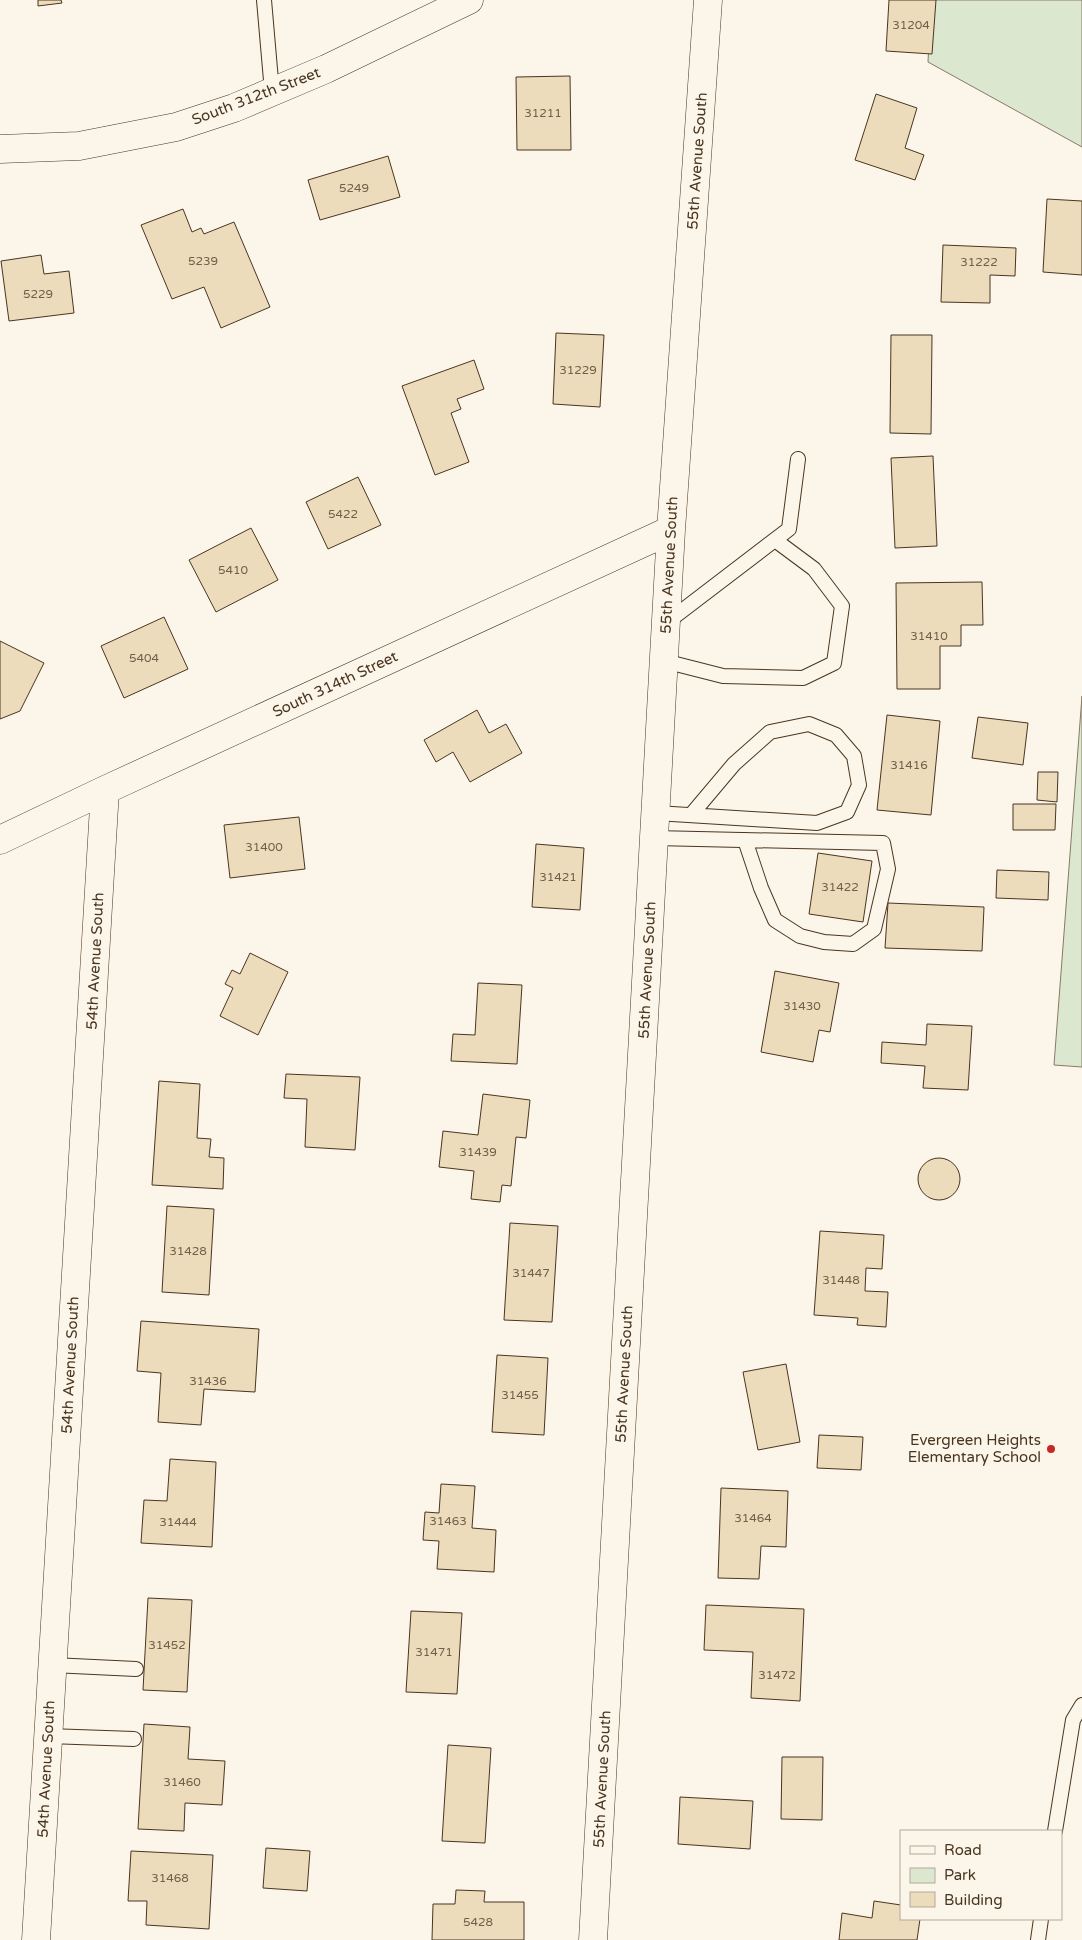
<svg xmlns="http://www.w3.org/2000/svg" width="1082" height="1940" font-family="'Varela Round',sans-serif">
<rect width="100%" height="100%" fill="#fbf6e9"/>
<path fill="#dce7d0" stroke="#887966" d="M931 0H1082V147L928 62Z
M1082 696V1067L1054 1065Z"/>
<path fill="#ecdcbc" stroke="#4a3520" d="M38 0H61L62 3 38 6Z
M889 0H936L932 54 886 51Z
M570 76 571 150H517L516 77Z
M876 94 917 108 905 148 924 155 915 180 855 160Z
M388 156 400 197 320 220 308 180Z
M1047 199 1082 201V275L1043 272Z
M183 209 192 232 201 228 204 234 234 222 270 307 221 328 204 287 172 299 141 225Z
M943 245 1016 248 1015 276 990 275V303L941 302Z
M41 255 44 274 69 271 74 313 9 321 1 261Z
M556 333 604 335 600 407 553 404Z
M891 335H932L931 434 890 433Z
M474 360 484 389 457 399 461 409 451 413 469 462 435 475 402 386Z
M933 456 937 546 895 548 891 458Z
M358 477 381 525 328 549 306 502Z
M251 528 278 580 216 612 189 560Z
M982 582 983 625H961V646H940V689H897L896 583Z
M164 617 188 669 124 698 101 646Z
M0 641 44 663 20 711 0 719Z
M477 710 489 733 506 724 522 753 470 782 453 752 436 762 424 740Z
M887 715 940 721 931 815 877 810Z
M978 717 1028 723 1023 765 972 758Z
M1038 772H1058L1057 802 1037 800Z
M1013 804H1056L1055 830H1013Z
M299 817 305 869 230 878 224 825Z
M536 844 584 848 580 910 532 907Z
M818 853 872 861 863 922 809 914Z
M997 870 1049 872 1048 900 996 898Z
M888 903 984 907 982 951 885 948Z
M250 953 288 972 258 1035 220 1016 233 988 225 984 232 970 240 974Z
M775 971 839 983 830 1032 819 1030 813 1062 761 1052Z
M478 983 522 985 517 1064 451 1061 453 1034 475 1035Z
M927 1024 972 1026 968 1090 923 1088 925 1066 881 1063 882 1042 926 1045Z
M286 1074 360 1077 355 1150 305 1147 307 1099 284 1098Z
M159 1081 200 1084 197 1138 211 1139 209 1157 224 1158 223 1189 152 1185Z
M483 1094 530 1100 526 1138 516 1137 511 1186 502 1185 500 1202 471 1199 474 1171 439 1167 443 1131 478 1135Z
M918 1179a21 21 0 1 1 42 0a21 21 0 1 1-42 0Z
M167 1206 214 1209 209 1295 162 1292Z
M510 1223 558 1226 552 1322 504 1320Z
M820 1231 884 1235 882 1269 866 1268 865 1291 888 1292 886 1327 857 1325 858 1318 814 1315Z
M141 1321 259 1329 255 1392 204 1389 201 1425 158 1422 161 1373 137 1371Z
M497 1355 548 1358 544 1435 492 1432Z
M786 1364 800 1442 758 1450 743 1372Z
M819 1435 863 1437 861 1470 817 1468Z
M170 1459 216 1462 212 1547 141 1543 144 1500 167 1501Z
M441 1484 475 1486 472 1528 496 1530 494 1572 437 1569 439 1541 423 1540 425 1512 439 1513Z
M721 1488 788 1491 786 1547 761 1546 759 1579 718 1578Z
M148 1598 192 1600 187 1692 143 1690Z
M706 1605 804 1609 800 1701 751 1698 753 1652 704 1650Z
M411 1611 462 1613 457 1694 406 1692Z
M144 1724 190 1727 188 1759 225 1761 222 1805 185 1803 184 1831 138 1829Z
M448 1745 491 1748 485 1843 442 1841Z
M782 1757H823L822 1820 781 1819Z
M680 1797 753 1801 750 1849 678 1844Z
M266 1848 310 1851 307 1891 263 1888Z
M131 1851 213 1855 209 1929 146 1925 147 1901H128Z
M456 1890 485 1891 484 1902H524V1940H432L433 1904H455Z
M874 1901 901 1905V1919H920L917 1940H839L842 1913 872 1918Z"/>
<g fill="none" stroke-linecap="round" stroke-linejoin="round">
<g stroke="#4a3520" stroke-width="16">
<path id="service" d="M264 0 272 92
M666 623 789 529 798 459
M664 661 723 676 803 678 834 663 842 606 814 569 775 540
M656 813 817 823 847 812 859 785 854 756 836 735 809 724 770 732 734 764 691 815
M654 838 883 843 888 869 874 929 853 944 824 942 800 936 775 920 761 888 745 840
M52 1665 136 1669
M48 1736 134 1739
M1055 1831 1073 1720 1082 1705
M1038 1940 1041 1919"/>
</g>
<g stroke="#4a3520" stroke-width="29">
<path id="minor" d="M0 149 79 146 176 127 234 108 326 69 469 0
M0 840 105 790 671 530
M36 1940 105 790
M593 1940 671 530 708 0"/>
</g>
<use href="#service" stroke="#fbf6e9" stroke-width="14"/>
<use href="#minor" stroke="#fbf6e9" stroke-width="28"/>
</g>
<circle fill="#c62828" stroke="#fbf6e9" stroke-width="2" cx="1051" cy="1449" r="5"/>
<g text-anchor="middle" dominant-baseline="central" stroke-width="4" stroke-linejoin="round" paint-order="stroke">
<g font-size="12" fill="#725f47">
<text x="911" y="25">31204</text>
<text x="543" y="113">31211</text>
<text x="354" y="188">5249</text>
<text x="203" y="261">5239</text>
<text x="979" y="262">31222</text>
<text x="38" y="294">5229</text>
<text x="578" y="370">31229</text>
<text x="343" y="514">5422</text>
<text x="233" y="570">5410</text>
<text x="929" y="636">31410</text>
<text x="144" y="658">5404</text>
<text x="909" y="765">31416</text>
<text x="264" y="847">31400</text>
<text x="558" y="877">31421</text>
<text x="840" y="887">31422</text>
<text x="802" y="1006">31430</text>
<text x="478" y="1152">31439</text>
<text x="188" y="1251">31428</text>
<text x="531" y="1273">31447</text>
<text x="841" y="1280">31448</text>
<text x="208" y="1381">31436</text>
<text x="520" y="1395">31455</text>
<text x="753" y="1518">31464</text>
<text x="448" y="1521">31463</text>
<text x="178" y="1522">31444</text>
<text x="167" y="1645">31452</text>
<text x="434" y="1652">31471</text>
<text x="777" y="1675">31472</text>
<text x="182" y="1782">31460</text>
<text x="170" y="1878">31468</text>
<text x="478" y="1922">5428</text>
</g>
<g font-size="15" fill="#4a3520" stroke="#fbf6e9">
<text transform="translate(256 96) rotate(-21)">South 312th Street</text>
<text transform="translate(697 161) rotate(-86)">55th Avenue South</text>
<text transform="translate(669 565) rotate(-87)">55th Avenue South</text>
<text transform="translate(335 684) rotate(-25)">South 314th Street</text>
<text transform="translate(95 961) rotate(-87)">54th Avenue South</text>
<text transform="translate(647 970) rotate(-87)">55th Avenue South</text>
<text transform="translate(70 1365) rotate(-87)">54th Avenue South</text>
<text transform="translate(624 1374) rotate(-87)">55th Avenue South</text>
<text transform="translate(46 1769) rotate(-87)">54th Avenue South</text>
<text transform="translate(602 1779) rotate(-87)">55th Avenue South</text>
</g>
<g font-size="15" fill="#4a3520" stroke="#fbf6e9" text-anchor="end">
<text x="1041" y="1440">Evergreen Heights<tspan x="1041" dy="17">Elementary School</tspan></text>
</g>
</g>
<rect x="900" y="1830" width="162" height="90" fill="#fbf6e9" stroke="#b4a999"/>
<rect x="910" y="1846" width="25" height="8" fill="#fbf6e9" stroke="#b4a999"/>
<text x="944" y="1855" font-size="15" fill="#4a3520">Road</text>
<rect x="910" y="1868" width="25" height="15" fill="#dce7d0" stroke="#b4a999"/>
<text x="944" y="1880" font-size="15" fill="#4a3520">Park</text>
<rect x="910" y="1892" width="25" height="15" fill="#ecdcbc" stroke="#b4a999"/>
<text x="944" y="1905" font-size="15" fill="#4a3520">Building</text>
</svg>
